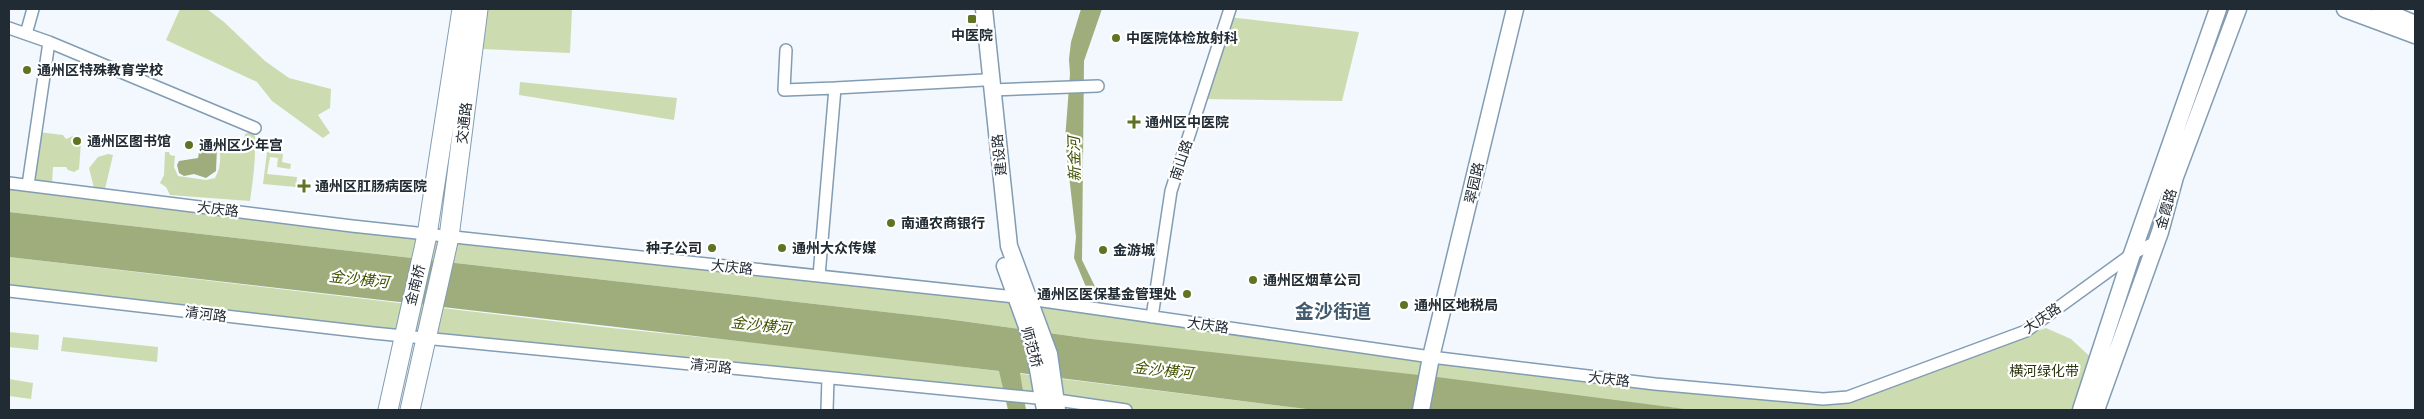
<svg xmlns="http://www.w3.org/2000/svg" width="2424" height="419" font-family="'PT Sans','Noto Sans SC',sans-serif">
<rect width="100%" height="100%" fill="#f2f8fd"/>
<path fill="#cddbb0" d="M180 9H207L224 22 265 61 289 78 331 89 330 108 318 115 330 133 323 138 272 101 257 82 166 40Z
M484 9H572L570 53 482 49Z
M1228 17 1359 32 1342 101 1201 99Z
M520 82 677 98 674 120 519 95Z
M38 132 63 135 66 139 73 136 81 142 79 169 74 172 68 170 66 167H53L52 183 31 180Z
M250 132 255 136C256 158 253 180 250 201L170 195 166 187 160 183 164 175 165 152H169L170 155 175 156 174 167 178 176 206 180 215 178C221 168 221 156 219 145L230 141 244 142 245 134Z
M267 152 283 154 282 162 291 164 290 169 277 167 278 158 270 157 267 174 297 177 296 187 263 184Z
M108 154 113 155 105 189 94 188 89 168 98 157Z
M9 186 1015 297 1431 357 1849 399 2046 328 2071 339 2097 363 2081 410H1693L1092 339 947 319 9 212Z
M9 257 611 328 818 349 1314 410H1126L373 333 9 285Z
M9 332 39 335 38 350 9 347Z
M63 337 158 347 157 362 61 351Z
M9 379 33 383 31 399 9 396Z"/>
<path fill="#9ead7b" d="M1081 9H1102L1084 61 1082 260 1104 305 1093 304 1074 258 1076 237 1065 140 1070 74 1069 59 1071 42Z
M204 143 214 144 217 148 216 171 206 178 194 174 184 176 179 173 177 165 179 161 198 158 200 147Z
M9 212 947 319 1092 339 1437 377 1693 410H1314L1020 373 1026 410H1008L999 371 9 257Z"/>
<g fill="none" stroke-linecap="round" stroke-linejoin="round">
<g stroke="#829cb3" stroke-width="14">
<path id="street" d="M9 28 26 34
M49 42 255 128
M786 50 784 90 835 88
M992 90 1098 86
M9 183 352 226 1015 297 1431 357 1655 384 1823 399 1848 397 2026 331 2132 254 2156 242
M28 185 49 42 26 34 33 9
M819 276 835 88 984 80
M9 291 373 333 1057 400 1126 410
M1152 317 1171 191 1230 9
M827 410 828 378"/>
</g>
<g stroke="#829cb3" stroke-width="19">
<path id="secondary" d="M984 9 1009 246 1049 354 1057 410
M2345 9 2415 35
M2380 9 2415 24
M1005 266 1034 346 1045 410
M1421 410 1431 357 1515 9
M2081 410 2132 254 2218 9
M2096 410 2160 232 2175 177 2238 9"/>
</g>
<g stroke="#829cb3" stroke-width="21">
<path id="primary" d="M388 410 427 235 462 9
M410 410 449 237 478 9"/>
</g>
<use href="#street" stroke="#fff" stroke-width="11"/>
<use href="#secondary" stroke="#fff" stroke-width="16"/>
<use href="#primary" stroke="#fff" stroke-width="19"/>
</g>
<g fill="#5f7322" stroke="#fff" stroke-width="2">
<rect x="967" y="14" width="10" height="10" rx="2.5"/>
<circle cx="1116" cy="38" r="5"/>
<circle cx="27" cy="70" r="5"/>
<path d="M1131.5 114.5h5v5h5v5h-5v5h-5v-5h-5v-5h5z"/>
<circle cx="77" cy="141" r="5"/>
<circle cx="189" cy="145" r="5"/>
<path d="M301.5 178.5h5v5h5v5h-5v5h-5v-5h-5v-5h5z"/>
<circle cx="891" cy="223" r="5"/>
<circle cx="712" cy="248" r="5"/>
<circle cx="782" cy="248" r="5"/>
<circle cx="1103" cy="250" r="5"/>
<circle cx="1253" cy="280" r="5"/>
<circle cx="1187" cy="294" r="5"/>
<circle cx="1404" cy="305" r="5"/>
</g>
<g text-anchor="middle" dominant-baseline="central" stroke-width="4.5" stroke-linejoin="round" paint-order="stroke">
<g font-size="14" font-weight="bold" fill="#212b34" stroke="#fff" text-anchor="start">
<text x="972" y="35" text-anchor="middle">中医院</text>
<text x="1126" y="38">中医院体检放射科</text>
<text x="37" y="70">通州区特殊教育学校</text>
<text x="1145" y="122">通州区中医院</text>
<text x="87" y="141">通州区图书馆</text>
<text x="199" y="145">通州区少年宫</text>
<text x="315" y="186">通州区肛肠病医院</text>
<text x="901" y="223">南通农商银行</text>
<text x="702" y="248" text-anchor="end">种子公司</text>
<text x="792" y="248">通州大众传媒</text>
<text x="1113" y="250">金游城</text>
<text x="1263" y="280">通州区烟草公司</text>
<text x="1177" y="294" text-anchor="end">通州区医保基金管理处</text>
<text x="1414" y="305">通州区地税局</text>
</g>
<g font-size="14" fill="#212b34" stroke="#fff">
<text transform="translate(464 123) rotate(-83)">交通路</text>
<text transform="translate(999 155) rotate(-96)">建设路</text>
<text transform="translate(1181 160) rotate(-72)">南山路</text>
<text transform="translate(1474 183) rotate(-77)">翠园路</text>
<text transform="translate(218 209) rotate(7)">大庆路</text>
<text transform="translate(2166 209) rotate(-74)">金霞路</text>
<text transform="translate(732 267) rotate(6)">大庆路</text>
<text transform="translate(415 285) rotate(-76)">金南桥</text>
<text transform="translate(206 314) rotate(7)">清河路</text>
<text transform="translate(2042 318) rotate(-34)">大庆路</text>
<text transform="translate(1208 325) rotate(8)">大庆路</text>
<text transform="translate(1032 347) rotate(74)">师范桥</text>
<text transform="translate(711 366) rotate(6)">清河路</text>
<text transform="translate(1609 379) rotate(7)">大庆路</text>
</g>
<g font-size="14" fill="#2b350e" stroke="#fff">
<text x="2044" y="371">横河绿化带</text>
</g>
<g font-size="15" font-style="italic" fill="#425300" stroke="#fff">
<text transform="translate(1074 159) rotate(-91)">新金河</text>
<text transform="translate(359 279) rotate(6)">金沙横河</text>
<text transform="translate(761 325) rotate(6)">金沙横河</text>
<text transform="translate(1163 370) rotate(6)">金沙横河</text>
</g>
<g font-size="19" font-weight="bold" fill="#415a6e" stroke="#fff">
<text x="1333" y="311">金沙街道</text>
</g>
</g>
<rect width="2424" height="419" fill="none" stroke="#212b34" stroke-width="20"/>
</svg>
